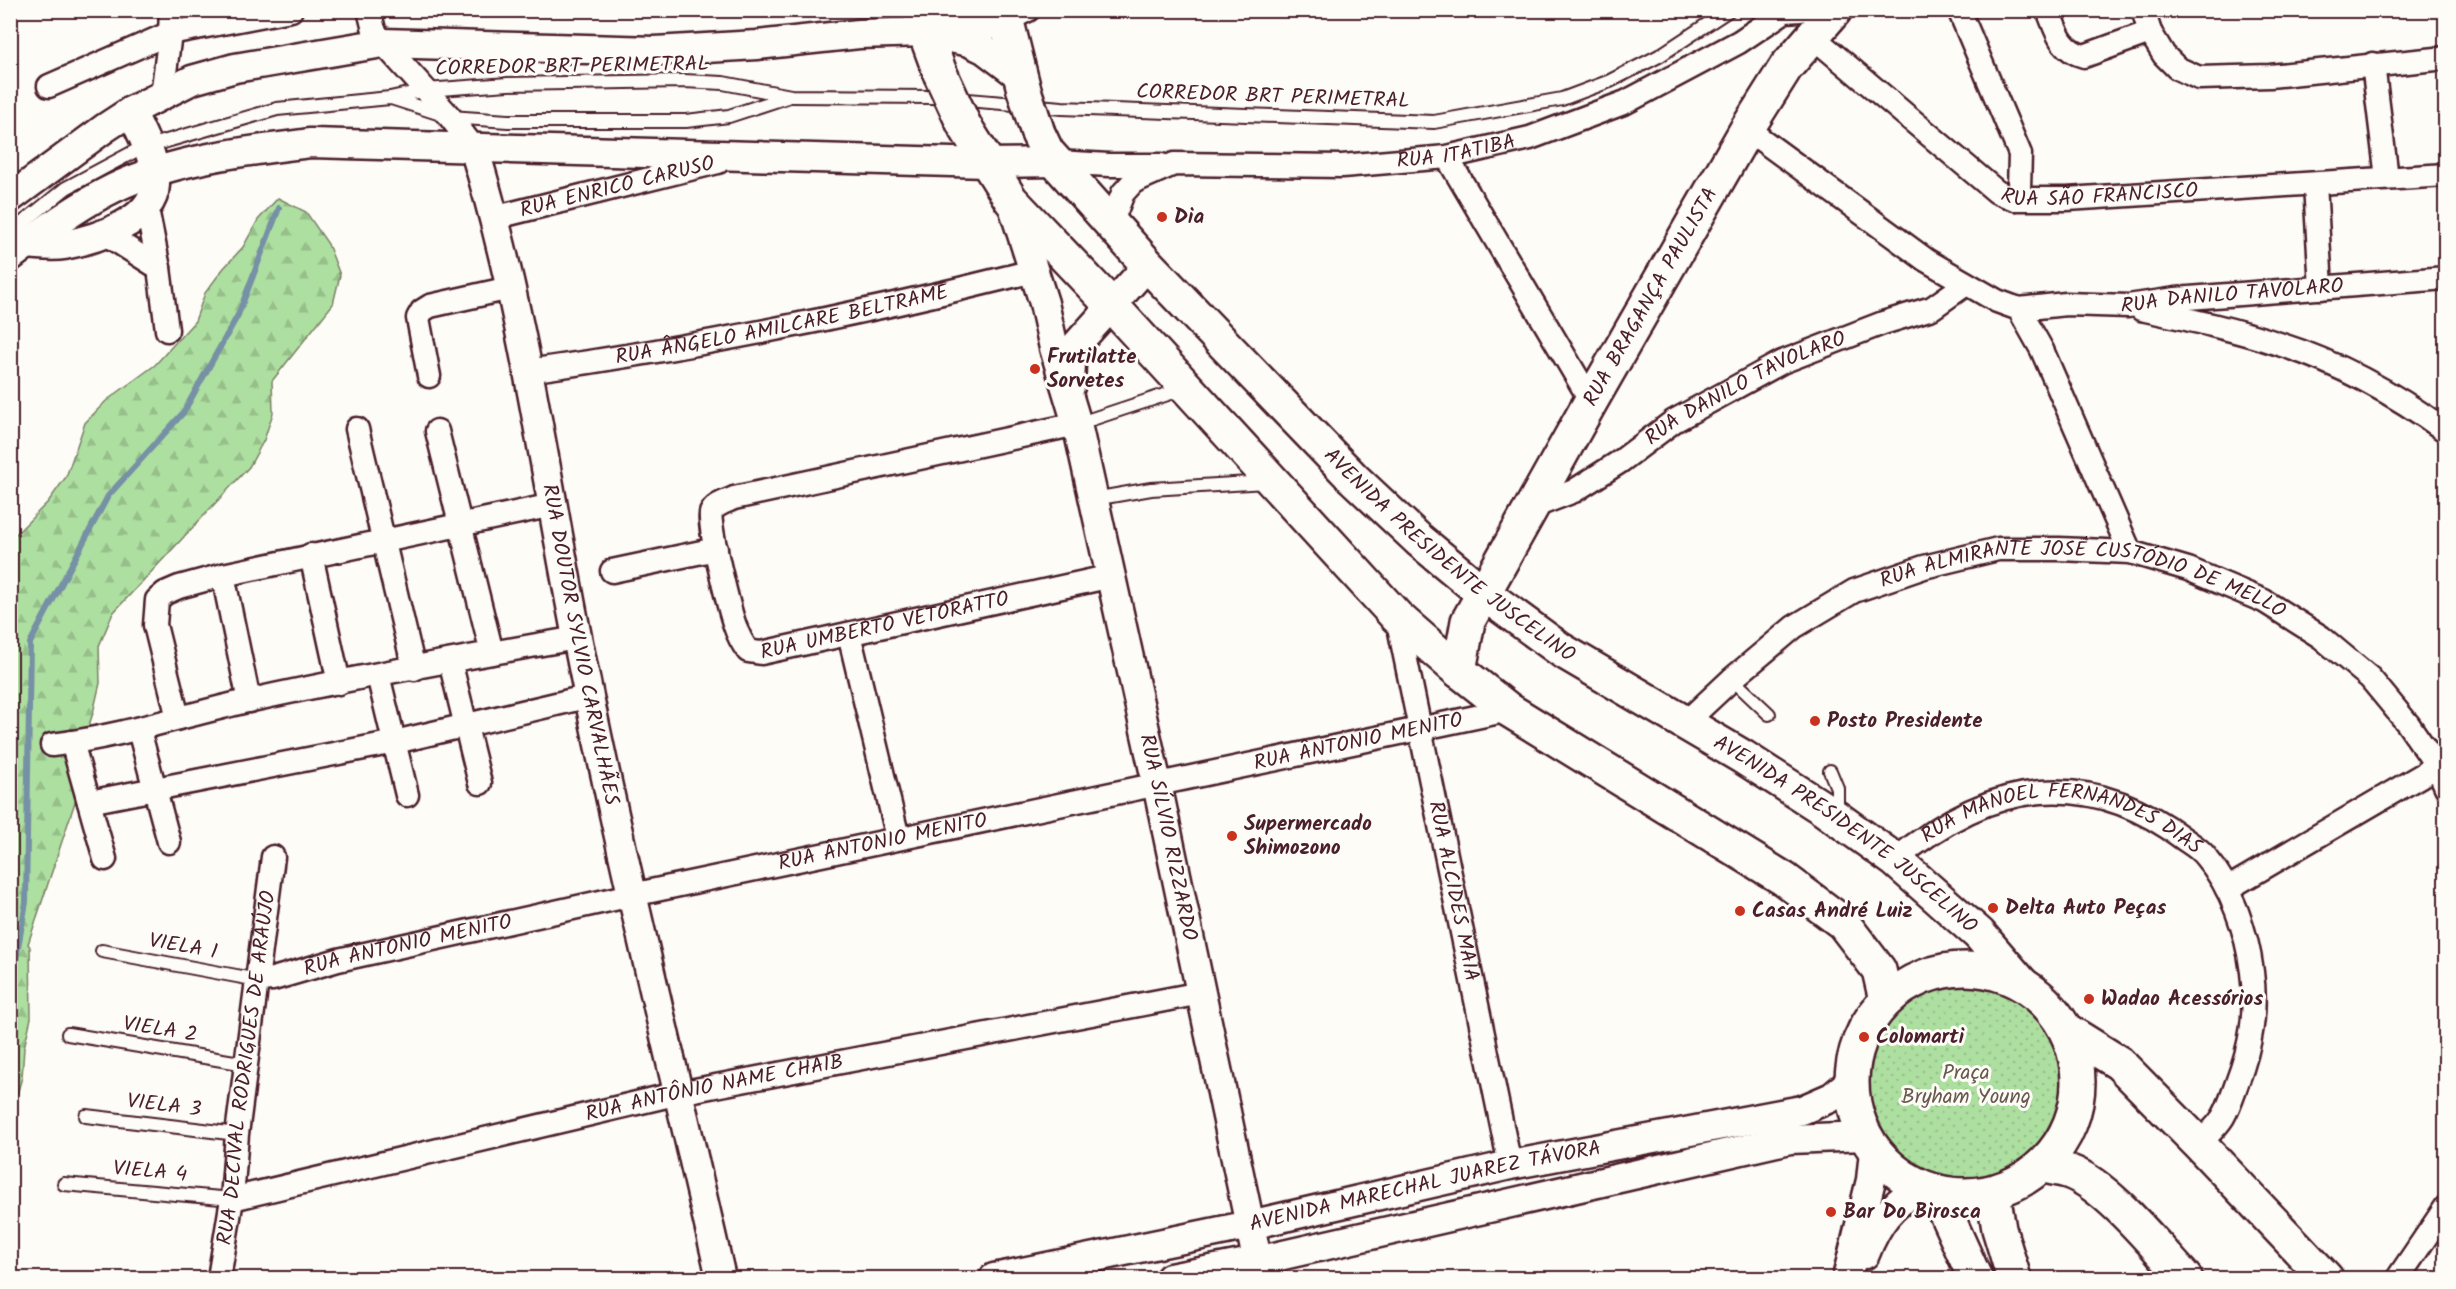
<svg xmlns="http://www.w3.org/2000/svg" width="2456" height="1289" font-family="Kalam,sans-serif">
<defs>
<pattern id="forest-firs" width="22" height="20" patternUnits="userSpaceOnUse" patternTransform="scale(1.5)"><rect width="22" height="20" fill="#addfa0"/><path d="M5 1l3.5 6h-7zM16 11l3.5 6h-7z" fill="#96bf8a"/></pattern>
<pattern id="park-dots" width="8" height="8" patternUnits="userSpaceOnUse" patternTransform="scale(1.5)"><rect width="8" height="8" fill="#addfa0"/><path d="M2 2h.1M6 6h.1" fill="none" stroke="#96bf8a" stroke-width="1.8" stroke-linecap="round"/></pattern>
</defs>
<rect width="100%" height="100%" fill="#fdfcf7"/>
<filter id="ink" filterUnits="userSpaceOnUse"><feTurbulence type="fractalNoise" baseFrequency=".0167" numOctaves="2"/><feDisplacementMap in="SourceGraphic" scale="12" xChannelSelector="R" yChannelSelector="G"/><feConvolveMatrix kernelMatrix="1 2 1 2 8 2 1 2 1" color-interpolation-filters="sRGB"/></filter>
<g filter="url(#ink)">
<path fill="url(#forest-firs)" stroke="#7c7f66" stroke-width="1.5" d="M278 198 306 212 328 244 340 275 333 304 272 381 273 413 264 440 249 467 113 613 99 646 100 683 93 713 84 740 85 772 28 944 30 947 31 1018 24 1048 22 1077 11 1116V539L48 502 66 477 85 423 106 401 155 365 195 321 205 293 223 269 243 247 258 220Z"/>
<path fill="url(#park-dots)" stroke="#7c7f66" stroke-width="1.5" d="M1863 1085a103 103 0 1 1 206 0a103 103 0 1 1-206 0Z"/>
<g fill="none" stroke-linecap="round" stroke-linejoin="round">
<path stroke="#7690a5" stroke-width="6" d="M10 993 26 902 30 643 108 496 183 413 238 315 279 208"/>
<g stroke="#4a1f2b" stroke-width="16">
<path id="service" d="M391 98 450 117 508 121H686L729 116 787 97
M10 233 66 188 139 149 277 109 390 98 426 90 508 84 684 81 723 83 791 96 932 97 1062 108 1434 122 1562 99 1610 81 1659 56 1729 10
M1077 424 1183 389
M1094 499 1151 489 1266 482
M1732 679 1769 714
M1830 771 1837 788V814
M102 951 258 980
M68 1034 246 1064
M86 1116 237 1134
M64 1184 232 1199"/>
</g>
<g stroke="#4a1f2b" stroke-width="27">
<g id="minor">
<path d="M369 10 374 30 383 43 450 117 474 148"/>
<path d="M1959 10 2020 154 2019 189 2015 199"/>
<path d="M2048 10C2057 32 2060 50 2084 56L2150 32 2164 55 2177 68 2199 78 2270 76 2446 58"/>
<path d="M2143 10 2150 32"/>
<path d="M1005 21 1028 10"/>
<path id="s1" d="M1812 36 1997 192 2015 199H2067L2446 175"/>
<path d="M2373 64 2387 178"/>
<path d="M49 86 170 33 291 10"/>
<path d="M162 96 170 33 171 10"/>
<path d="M1747 129 1926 260 1997 301 2019 309 2042 350 2130 552"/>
<path d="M1447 157 1591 401"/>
<path d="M1056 162 1109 165H1161"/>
<path d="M2315 184 2321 288"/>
<path d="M147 209 159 268 167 330"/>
<path id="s2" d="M493 218 718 162"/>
<path id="s3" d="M1111 224 1123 193 1133 182 1174 164 1342 166 1447 157 1530 138 1626 102 1739 42 1785 11 1801 10"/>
<path d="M104 233 159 268"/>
<path id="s4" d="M2019 309 2066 304 2128 306 2176 299 2446 278"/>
<path d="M2141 309C2187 319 2234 329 2279 344 2339 363 2395 394 2446 431"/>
<path id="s5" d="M528 371C698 347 867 313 1033 271"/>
<path d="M429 376 418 318 422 311 430 306 510 288"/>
<path id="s6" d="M1077 424 734 498C726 502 715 504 711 513 707 522 730 612 735 626 738 635 742 643 748 651L761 653 1112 576"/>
<path d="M357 429 414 669"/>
<path d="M437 431 492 653"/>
<path id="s7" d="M1530 508 1574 491 1621 461 1674 421 1782 362 1883 323 1932 308 1966 284"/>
<path d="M311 555 339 683"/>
<path d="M612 571 716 549"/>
<path d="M223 575 249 701"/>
<path id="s8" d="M1397 617 1510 1165"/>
<path d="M849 634 898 838"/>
<path d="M450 661 480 783"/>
<path d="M378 675 407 795"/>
<path d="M178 718 155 625 157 600 165 593 179 587 223 575 553 505"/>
<path id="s9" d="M1686 722 1732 679 1794 627 1854 591 1924 567 1998 549H2059L2130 552 2188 569 2264 601 2321 637 2370 678 2408 724 2437 766 2446 787"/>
<path d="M139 730 169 842"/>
<path d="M72 742 105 859"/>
<path d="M52 745C119 737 182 716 247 701 356 677 467 657 577 638"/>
<path d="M89 802 395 742 590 696"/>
<path id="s10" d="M1895 860C1936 826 1986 796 2041 792 2095 788 2142 807 2184 839 2191 844 2200 849 2205 856 2232 887 2247 933 2252 972 2257 1012 2251 1046 2237 1083 2233 1094 2229 1107 2223 1117 2217 1127 2207 1135 2199 1144"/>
<path d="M2227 889 2446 761"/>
<path id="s11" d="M258 980 273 979 338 960 632 895 1509 710"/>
<path id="s12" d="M232 1199 679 1093 1201 993"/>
<path id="s13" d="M219 1278 232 1199 237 1134 273 857"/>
<path d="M2398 1278 2446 1207"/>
</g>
</g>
<g stroke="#4a1f2b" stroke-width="33">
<g id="tertiary">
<path id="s14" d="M474 148C523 307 545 474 577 637 619 852 673 1065 721 1278"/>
<path d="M10 198 105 128 131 111 192 80 235 68 383 43 655 51 757 45 859 34 925 32 969 42 984 49 1020 76"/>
<path id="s15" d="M1011 200 1044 303 1054 348 1077 424 1157 784 1261 1278"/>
<path d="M27 244C40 245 52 247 64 245 95 239 153 222 155 185 157 159 141 134 131 111"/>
<path d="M10 257C42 232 77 206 114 188 174 159 246 151 311 143L986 163 1056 162"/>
<path d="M1070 387 1071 363 1077 344 1148 265"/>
<path d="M1865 1254C1878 1221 1890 1207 1919 1187"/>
<path id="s16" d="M994 1278 1250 1225 1510 1165 1802 1110 1832 1097 1851 1081"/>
<path d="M1170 1278 1257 1261 1790 1139 1865 1136"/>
<path d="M1847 1278 1871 1180 1874 1151"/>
</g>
</g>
<g stroke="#4a1f2b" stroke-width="38">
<path id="secondary" d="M1927 1189 1942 1205 1975 1278
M1993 1193 1999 1229 2014 1278"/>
</g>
<g stroke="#4a1f2b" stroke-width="38">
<g id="primary">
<path d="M920 10 925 32 940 73"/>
<path d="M935 10C954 29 981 23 1005 21"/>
<path d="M1004 10 1024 90"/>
<path d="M964 125 1011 200 1112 306 1397 617 1453 666 1509 710 1784 879 1843 923 1879 970 1886 1000"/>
<path id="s17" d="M1038 133 1047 152 1148 265 1353 478 1419 540 1483 593 1561 650 1743 757 1824 809 1895 860 1979 934 2022 984"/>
<path id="s18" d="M1459 671 1468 621 1591 401 1747 129 1786 67 1835 10"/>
<circle cx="1965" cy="1082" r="113"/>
<path d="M2066 1030 2119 1063 2199 1144 2326 1278"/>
<path d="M2043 1166C2052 1168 2062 1169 2070 1172 2108 1186 2157 1248 2185 1278"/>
</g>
</g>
<use href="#service" stroke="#fdfcf7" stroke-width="12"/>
<use href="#minor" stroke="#fdfcf7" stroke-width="22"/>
<use href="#tertiary" stroke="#fdfcf7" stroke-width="28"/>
<use href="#secondary" stroke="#fdfcf7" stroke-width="33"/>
<use href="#primary" stroke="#fdfcf7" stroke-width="33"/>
<g stroke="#4a1f2b" stroke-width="38" stroke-linecap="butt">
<path id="primary-bridge" d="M940 73 964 125
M1024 90 1038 133"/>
</g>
<use href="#primary-bridge" stroke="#fdfcf7" stroke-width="33"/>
</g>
</g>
<g fill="#c8321e" stroke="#fdfcf7" stroke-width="2">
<circle cx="1162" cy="217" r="6"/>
<circle cx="1035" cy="369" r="6"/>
<circle cx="1815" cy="721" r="6"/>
<circle cx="1232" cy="836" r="6"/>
<circle cx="1993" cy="908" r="6"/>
<circle cx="1740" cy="911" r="6"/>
<circle cx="2089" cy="999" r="6"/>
<circle cx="1864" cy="1037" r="6"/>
<circle cx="1831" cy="1212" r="6"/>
</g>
<g text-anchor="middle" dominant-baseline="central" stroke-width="6" stroke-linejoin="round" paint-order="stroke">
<g font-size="21" fill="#4a1f2b" stroke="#fdfcf7">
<text transform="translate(572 67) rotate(-1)">CORREDOR BRT PERIMETRAL</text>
<text transform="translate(1273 97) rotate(2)">CORREDOR BRT PERIMETRAL</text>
<text stroke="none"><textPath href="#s3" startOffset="376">RUA ITATIBA</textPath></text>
<text stroke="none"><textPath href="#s2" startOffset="128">RUA ENRICO CARUSO</textPath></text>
<text stroke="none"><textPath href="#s1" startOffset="346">RUA SÃO FRANCISCO</textPath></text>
<text stroke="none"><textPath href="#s18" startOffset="423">RUA BRAGANÇA PAULISTA</textPath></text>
<text stroke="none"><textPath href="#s4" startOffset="214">RUA DANILO TAVOLARO</textPath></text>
<text stroke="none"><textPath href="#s5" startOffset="258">RUA ÂNGELO AMILCARE BELTRAME</textPath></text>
<text stroke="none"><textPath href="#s7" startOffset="248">RUA DANILO TAVOLARO</textPath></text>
<text stroke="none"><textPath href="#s17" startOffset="592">AVENIDA PRESIDENTE JUSCELINO</textPath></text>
<text stroke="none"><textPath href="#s9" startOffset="452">RUA ALMIRANTE JOSÉ CUSTÓDIO DE MELLO</textPath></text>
<text stroke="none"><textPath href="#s6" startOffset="663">RUA UMBERTO VETORATTO</textPath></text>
<text stroke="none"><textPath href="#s14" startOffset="508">RUA DOUTOR SYLVIO CARVALHÃES</textPath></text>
<text stroke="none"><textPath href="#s11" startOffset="1126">RUA ÂNTONIO MENITO</textPath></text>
<text stroke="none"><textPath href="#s17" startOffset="1078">AVENIDA PRESIDENTE JUSCELINO</textPath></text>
<text stroke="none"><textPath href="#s15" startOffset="657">RUA SÍLVIO RIZZARDO</textPath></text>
<text stroke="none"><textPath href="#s11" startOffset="640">RUA ÂNTONIO MENITO</textPath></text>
<text stroke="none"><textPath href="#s10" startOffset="186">RUA MANOEL FERNANDES DIAS</textPath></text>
<text stroke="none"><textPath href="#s8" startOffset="280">RUA ALCIDES MAIA</textPath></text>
<text stroke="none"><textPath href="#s11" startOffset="154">RUA ÂNTONIO MENITO</textPath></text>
<text transform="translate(183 947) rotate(10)">VIELA 1</text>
<text transform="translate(160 1030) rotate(9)">VIELA 2</text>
<text stroke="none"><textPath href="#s13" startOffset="212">RUA DECIVAL RODRIGUES DE ARAÚJO</textPath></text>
<text stroke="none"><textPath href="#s12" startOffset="495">RUA ANTÔNIO NAME CHAIB</textPath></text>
<text transform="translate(164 1106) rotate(7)">VIELA 3</text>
<text transform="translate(150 1172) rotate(5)">VIELA 4</text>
<text stroke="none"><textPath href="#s16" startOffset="441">AVENIDA MARECHAL JUAREZ TÁVORA</textPath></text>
</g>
<g font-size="21" font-weight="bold" fill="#4a1f2b" stroke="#fdfcf7" text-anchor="start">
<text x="1174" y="217">Dia</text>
<text x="1047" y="357">Frutilatte<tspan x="1047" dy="24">Sorvetes</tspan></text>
<text x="1827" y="721">Posto Presidente</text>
<text x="1244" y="824">Supermercado<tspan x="1244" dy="24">Shimozono</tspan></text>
<text x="2005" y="908">Delta Auto Peças</text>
<text x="1752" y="911">Casas André Luiz</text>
<text x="2101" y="999">Wadao Acessórios</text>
<text x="1876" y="1037">Colomarti</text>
<text x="1843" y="1212">Bar Do Birosca</text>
</g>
<g font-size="21" fill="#68594e" stroke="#fdfcf7">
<text x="1966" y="1073">Praça<tspan x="1966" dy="24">Bryham Young</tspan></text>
</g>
</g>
<rect width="2456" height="1289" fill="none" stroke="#fdfcf7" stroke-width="36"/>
<rect x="18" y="18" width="2420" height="1253" fill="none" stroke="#4a1f2b" stroke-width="2" filter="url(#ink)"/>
</svg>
